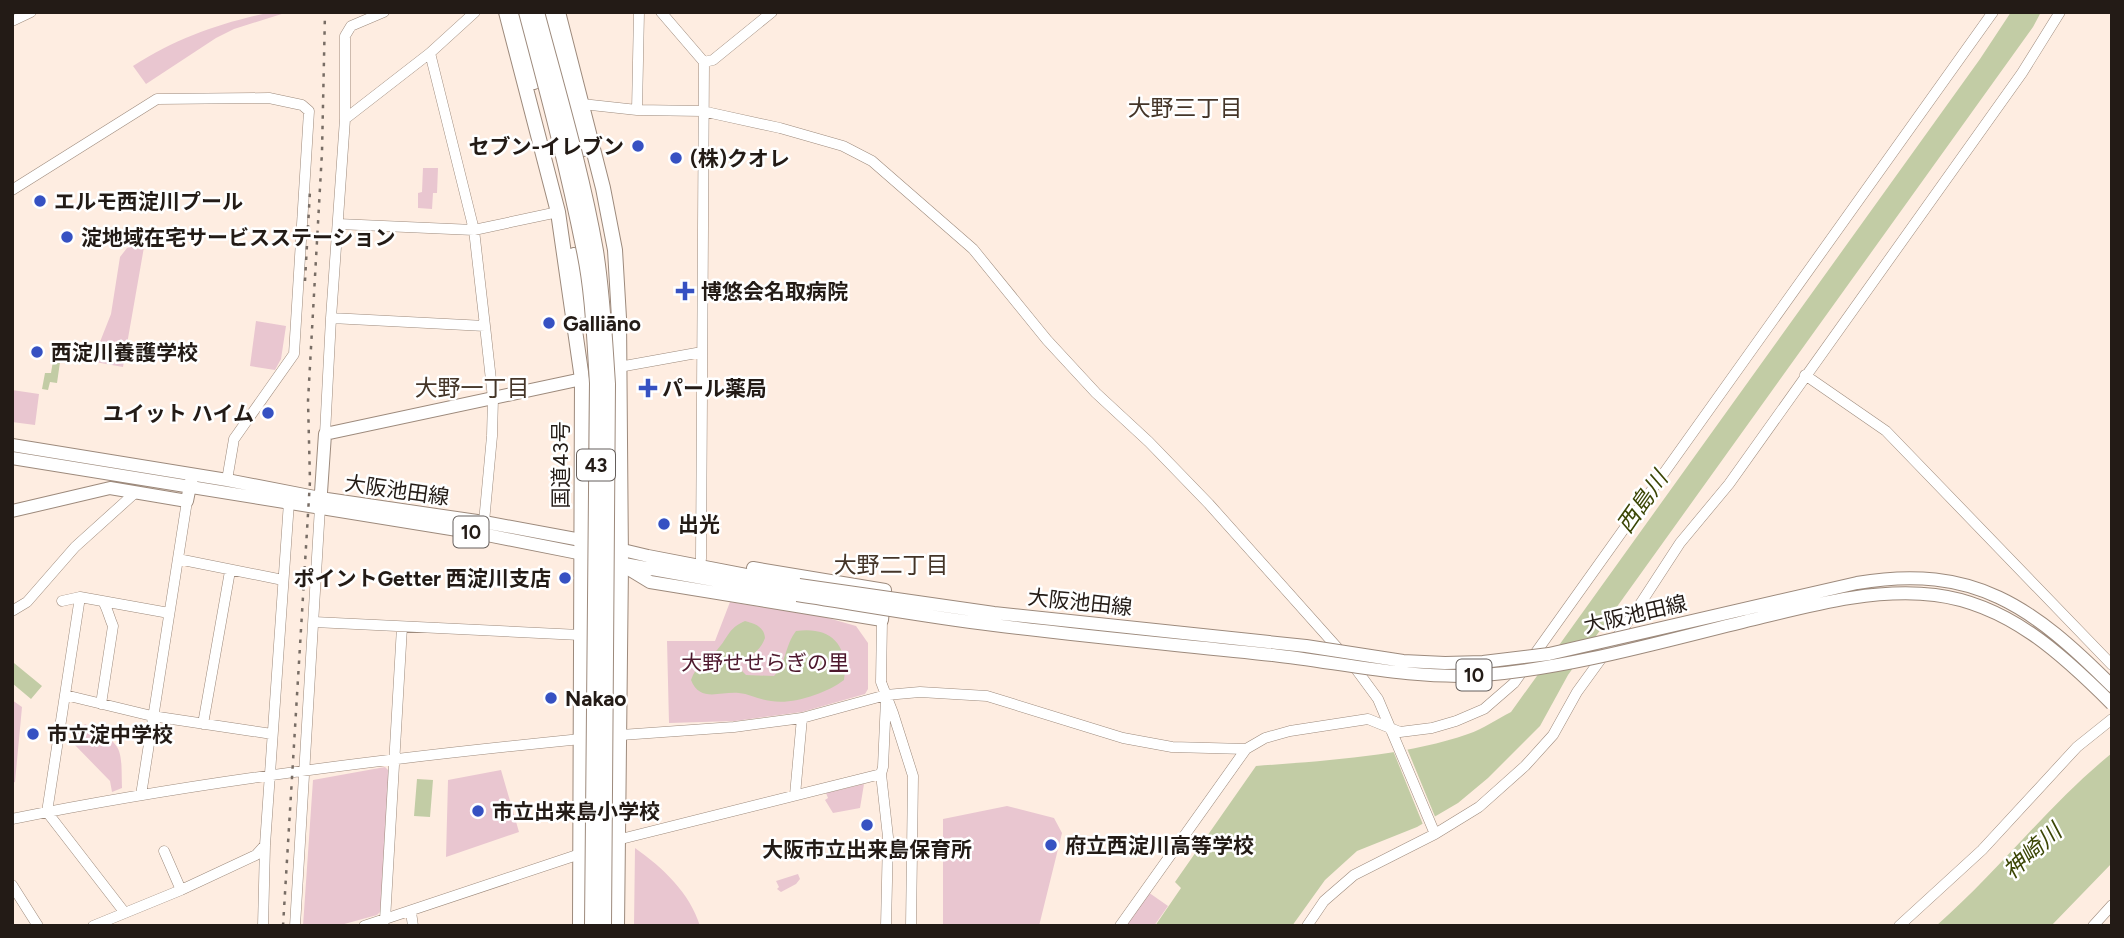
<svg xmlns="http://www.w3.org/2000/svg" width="2124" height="938" font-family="Figtree,'Noto Sans JP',sans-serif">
<rect width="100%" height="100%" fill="#feede1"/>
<path fill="#e9c6d0" d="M272 12H288L234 29 216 38 146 84 133 66C179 37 220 23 272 12Z
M423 168H438L437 193H433L432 209 418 208V193L422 192Z
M133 246 144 247 123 367 95 362 94 357 111 314 120 257 127 248Z
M256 321 286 326 281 359 275 370 250 366Z
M12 390 39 394 35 425 12 422Z
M730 602 821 616 856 626 868 643V689L865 694 802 712 735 721 669 723 667 641H715Z
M12 700 22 707 15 782 12 783Z
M85 724C124 746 121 745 122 788L112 792 110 781 71 741Z
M385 767 389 771 381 911 377 915 337 926H303L313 780Z
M501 770 519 832 446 857 448 780Z
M864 784 860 808 833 813 825 800 828 798 826 793Z
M1007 806 1054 818 1062 833 1039 926H943V819Z
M635 848C662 867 690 893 700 926H634Z
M798 874 800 879 796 884 781 892 777 889 779 887 776 881Z
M1148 892 1168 906 1154 926H1124Z"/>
<path fill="#c2cca5" d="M2011 12H2041L2033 27 1568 675 1540 726 1488 778 1458 803 1417 827 1357 851 1325 880 1292 926H1155L1181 888 1175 882 1256 766C1322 761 1406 756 1468 734 1483 729 1497 719 1511 712L1980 59Z
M53 361 60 362 57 383 50 382 48 390 42 389 45 373H51Z
M745 621C756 624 764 627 765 638 760 652 749 659 735 658L730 665 731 669 742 671 746 675 774 676C786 664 785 645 796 631 831 626 849 645 844 680 827 693 793 705 771 701 760 700 750 694 739 693 720 691 700 703 691 680 696 665 707 661 717 650 729 637 727 629 745 621Z
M14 663 42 686 31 699 12 683Z
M2112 753V863L2051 926H1936C1998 872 2048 805 2112 753Z
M417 779 433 780 430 817 414 816Z"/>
<path fill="#feede1" d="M1406 746 1436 819 1424 827 1392 748Z"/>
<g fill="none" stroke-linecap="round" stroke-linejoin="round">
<g stroke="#9d8a7c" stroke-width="11">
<path id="minor" d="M661 12 704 62 701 559
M12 21 31 12
M430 53 474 230 485 326 493 398 492 436 484 522
M704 62 713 60 772 12
M582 104 637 110 702 111 780 128 843 146 872 161 973 249 1047 340 1096 393 1149 442 1209 504 1343 654
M637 110 639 12
M345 119 430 53 475 12
M12 190 157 99 269 98 302 105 309 111 294 354 234 439 227 480
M338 224 474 230 558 212
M331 318 485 326
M619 367 702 352
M1805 375 1886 431 2112 665
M325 434 331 318 345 119V36L351 26 384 12
M178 559 283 580
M80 597 47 812 125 913
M62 601 80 597 169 613
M12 611 27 602 75 547 136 492
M882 620 881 682 893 713 913 776 911 926
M314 622 580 635
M1353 665 1378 699 1435 834
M65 695 152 716 272 734
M886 699 883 767 881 774 888 837 886 926
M101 704 113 626C109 617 108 610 103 601
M203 724 230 571
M621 735 734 727 802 718 886 695 920 692 987 696 1123 738 1172 747 1246 749
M141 795 187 501
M795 795 802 718
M12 819C200 781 391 758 581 739
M613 841 881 774
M164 851 181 890
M12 885 38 926
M411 912 413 926
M385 920 402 627
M93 926 181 890 256 855 265 845 289 502
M263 926 265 845
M295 926 320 507
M364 926 583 853
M1120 926 1246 749 1265 738 1290 731 1368 719 1400 732 1432 728 1456 721 1484 709 1514 683 1993 12
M1307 926 1324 901 1354 875 1435 834 1479 807 1525 766 1553 735 1577 692 1635 612 1680 543 1729 484 2022 73 2060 12
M1899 926 1982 850 2077 747 2112 719
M2093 926 2112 905"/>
</g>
<g stroke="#9d8a7c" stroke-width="14">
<path id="major" d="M12 445 227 480 320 498 484 522 581 540 648 556 799 585
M12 458 482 534 588 555
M320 507 325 434 582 379
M12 511 110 488 187 501 191 481
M613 562 797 595
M627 568 650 582 882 620 885 590 753 568"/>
</g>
<g stroke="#9d8a7c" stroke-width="16">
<path id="highway" d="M506 12 558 212 582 379 580 926
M516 12 534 82
M546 12 583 149
M558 12 603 188 615 250 619 318 621 564 617 926
M574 255 582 311"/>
</g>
<use href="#minor" stroke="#fff" stroke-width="10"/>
<use href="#major" stroke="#fff" stroke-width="12"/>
<use href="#highway" stroke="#fff" stroke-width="14"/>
<path stroke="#786d65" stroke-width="2.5" stroke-dasharray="3.5 7" stroke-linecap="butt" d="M305 281 310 191
M283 926 310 481 308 401 322 152 325 12"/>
<g stroke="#9d8a7c" stroke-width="14" stroke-linecap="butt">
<path id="major-bridge" d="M799 585 994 613 1306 646 1403 661 1445 663 1483 662 1549 654 1857 583C1974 563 2033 607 2112 686
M797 595C863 605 928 617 994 625 1087 637 1180 645 1273 655 1343 663 1413 680 1484 675 1573 668 1671 639 1759 618 1816 604 1876 588 1935 595 2008 604 2062 654 2112 704"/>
</g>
<g stroke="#9d8a7c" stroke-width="16" stroke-linecap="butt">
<path id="highway-bridge" d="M526 12C547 91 568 170 584 251 593 294 594 339 597 383L592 926
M537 12C558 91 582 171 596 251 603 295 605 340 608 384L604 926"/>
</g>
<use href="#major-bridge" stroke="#fff" stroke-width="12"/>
<use href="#highway-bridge" stroke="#fff" stroke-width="14"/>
</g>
<g fill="#3651c2" stroke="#fff" stroke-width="2.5">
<circle cx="638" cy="146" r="7"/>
<circle cx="676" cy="158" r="7"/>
<circle cx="40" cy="201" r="7"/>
<circle cx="67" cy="237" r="7"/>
<path d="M681.5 280.5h7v7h7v7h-7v7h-7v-7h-7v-7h7z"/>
<circle cx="549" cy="323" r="7"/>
<circle cx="37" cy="352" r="7"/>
<path d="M644.5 377.5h7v7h7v7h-7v7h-7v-7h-7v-7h7z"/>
<circle cx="268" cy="413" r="7"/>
<circle cx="664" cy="524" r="7"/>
<circle cx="565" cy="578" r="7"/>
<circle cx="551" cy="698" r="7"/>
<circle cx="33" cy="734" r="7"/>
<circle cx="478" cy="811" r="7"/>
<circle cx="867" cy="825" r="7"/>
<circle cx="1051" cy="845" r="7"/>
</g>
<g text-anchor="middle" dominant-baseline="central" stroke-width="5" stroke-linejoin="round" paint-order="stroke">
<g fill="#fff" stroke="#655f5c" stroke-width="2">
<rect x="577" y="449.5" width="38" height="31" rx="5"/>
<rect x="453.5" y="516.5" width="35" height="31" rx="5"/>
<rect x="1456.5" y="659.5" width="35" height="31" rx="5"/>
</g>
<g font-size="19" font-weight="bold" fill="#231b16">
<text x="596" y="465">43</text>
<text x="471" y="532">10</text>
<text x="1474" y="675">10</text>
</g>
<g font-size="21" font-weight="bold" fill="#231b16" stroke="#fff" text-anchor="start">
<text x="624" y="146" text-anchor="end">セブン-イレブン</text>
<text x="690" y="158">(株)クオレ</text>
<text x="54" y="201">エルモ西淀川プール</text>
<text x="81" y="237">淀地域在宅サービスステーション</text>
<text x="701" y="291">博悠会名取病院</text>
<text x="563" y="323">Galliāno</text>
<text x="51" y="352">西淀川養護学校</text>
<text x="662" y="388">パール薬局</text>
<text x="254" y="413" text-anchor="end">ユイット ハイム</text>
<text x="678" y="524">出光</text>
<text x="551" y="578" text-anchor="end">ポイントGetter 西淀川支店</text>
<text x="565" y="698">Nakao</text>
<text x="47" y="734">市立淀中学校</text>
<text x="492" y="811">市立出来島小学校</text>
<text x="1065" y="845">府立西淀川高等学校</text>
<text x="867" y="849" text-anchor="middle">大阪市立出来島保育所</text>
</g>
<g font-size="21" fill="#231b16" stroke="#fff">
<text transform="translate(560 465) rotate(-90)">国道43号</text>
<text transform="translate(397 490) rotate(8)">大阪池田線</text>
<text transform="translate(1080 602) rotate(6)">大阪池田線</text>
<text transform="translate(1635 614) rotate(-13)">大阪池田線</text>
</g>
<g font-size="21" fill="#4d182d" stroke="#fff">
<text x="765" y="662">大野せせらぎの里</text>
</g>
<g font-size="23" fill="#443528" stroke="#fff">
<text x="1185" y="108">大野三丁目</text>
<text x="472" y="388">大野一丁目</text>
<text x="891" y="565">大野二丁目</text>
</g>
<g font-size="23" font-style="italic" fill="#3b4605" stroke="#fff">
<text transform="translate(1642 502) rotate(-55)">西島川</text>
<text transform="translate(2032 851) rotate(-42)">神崎川</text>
</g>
</g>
<rect width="2124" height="938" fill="none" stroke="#231b16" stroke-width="28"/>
</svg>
